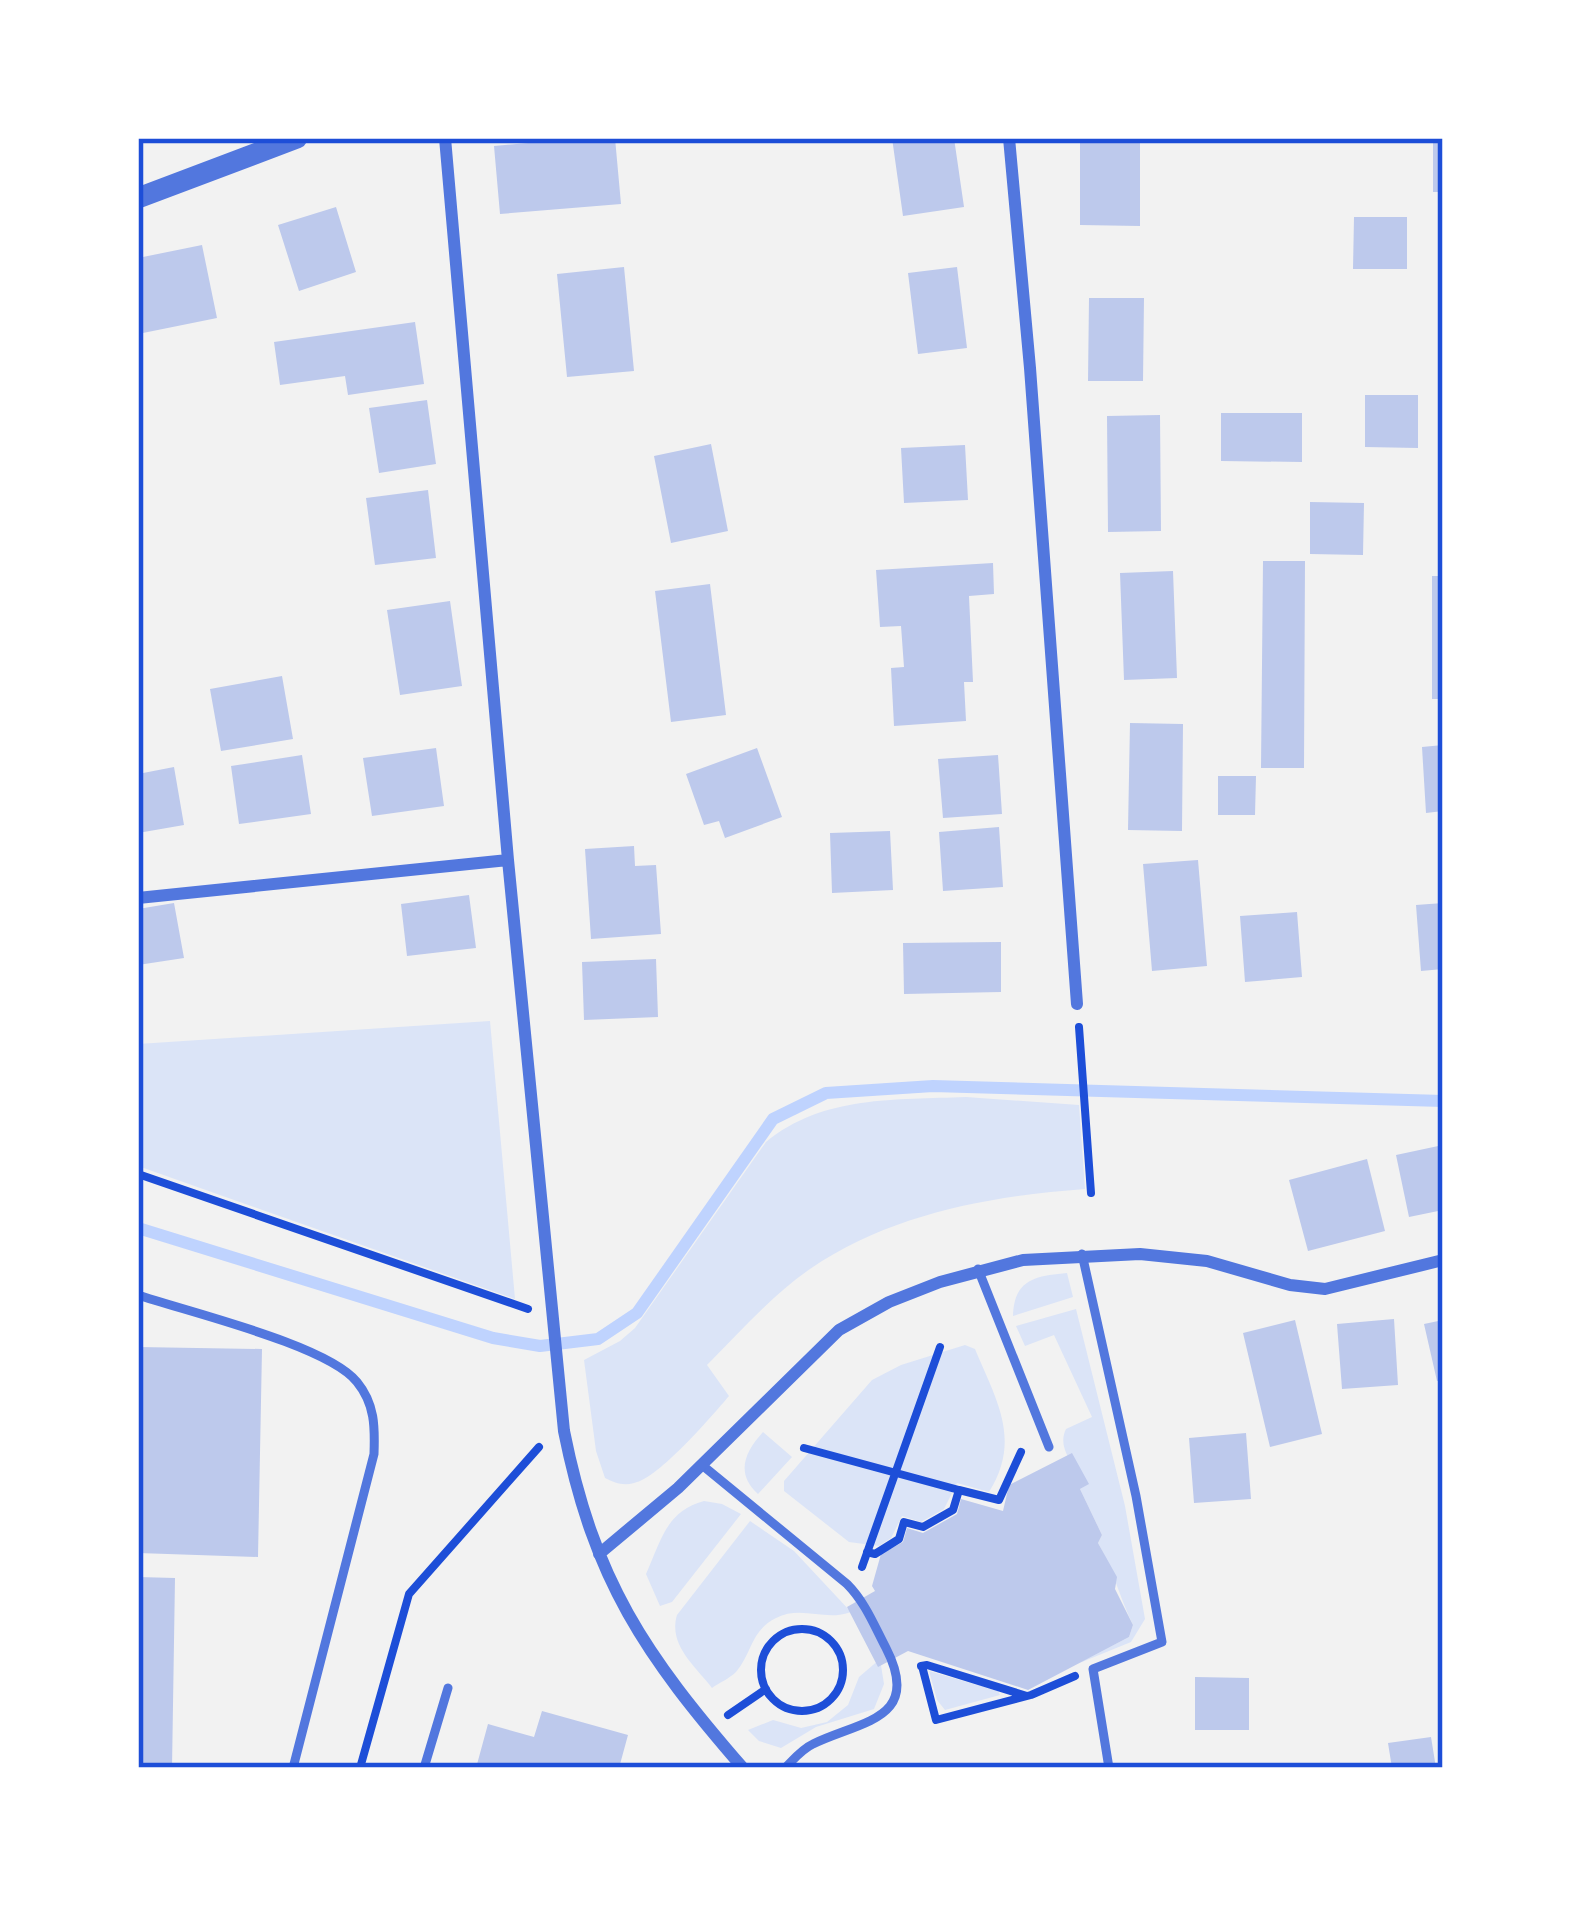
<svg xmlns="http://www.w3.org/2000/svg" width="1581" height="1906" font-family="Signika,sans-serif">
<rect width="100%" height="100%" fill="#f2f2f2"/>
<path fill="#dbe4f7" d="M490 1021 515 1299 138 1166V1044Z
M966 1097 1079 1105 1085 1189C990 1196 890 1214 810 1269 771 1296 740 1332 707 1365L729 1396C711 1417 659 1478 634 1483 623 1486 615 1483 605 1478L596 1451 584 1360 620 1341 635 1328 766 1142C823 1095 896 1100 966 1097Z
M1067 1273 1073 1297 1013 1316C1014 1279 1036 1276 1067 1273Z
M1076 1309 1125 1506 1145 1619 1131 1642 1077 1664 1129 1637 1133 1625C1119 1596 1114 1571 1098 1543L1102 1535 1080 1489 1088 1484C1076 1468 1056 1449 1066 1429L1092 1417 1054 1335 1025 1346 1016 1326Z
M965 1345 975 1349C996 1400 1022 1439 989 1492L957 1483 944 1509 921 1522 902 1516 891 1538 879 1546 849 1542 784 1491V1481L872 1380 901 1365Z
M763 1432 792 1457 758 1494C735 1473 745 1452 763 1432Z
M704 1501 722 1504 741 1514 672 1602 660 1606 646 1574C661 1541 666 1511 704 1501Z
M750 1521 794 1551 851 1612C825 1622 802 1605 776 1618 751 1630 752 1653 736 1672 730 1678 719 1683 712 1688 695 1666 668 1645 677 1615Z
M880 1659 884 1684 874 1709 816 1727 781 1748 759 1741 748 1730 773 1720 801 1728 827 1722 848 1705 859 1677Z
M929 1671 998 1691 1000 1695 945 1710 937 1700Z"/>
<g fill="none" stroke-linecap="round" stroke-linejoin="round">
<path stroke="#bfd3fe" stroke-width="12" d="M138 1228 493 1338 540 1346 598 1339 637 1313 773 1119 826 1093 933 1086 1443 1101"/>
</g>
<path fill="#bdc9ec" d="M585 138H615L621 204 500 214 494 146Z
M892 138H954L964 207 903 216Z
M1080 138H1140V226L1080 225Z
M1433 140H1443V192H1433Z
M336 207 356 272 299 291 278 225Z
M1354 217H1407V269H1353Z
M202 245 217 318 138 334V258Z
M624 267 634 371 567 377 557 274Z
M957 267 967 348 918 354 908 273Z
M1089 298H1144L1143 381H1088Z
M415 322 424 384 348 395 345 376 280 385 274 342Z
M1365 395H1418V448L1365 447Z
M427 400 436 464 379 473 369 408Z
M1221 413H1302V462L1221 461Z
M1160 415 1161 531 1108 532 1107 416Z
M711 444 728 531 671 543 654 456Z
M965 445 968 500 904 503 901 448Z
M428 490 436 558 375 565 366 498Z
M1310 502 1364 503 1363 555 1310 554Z
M1263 561H1305L1304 768H1261Z
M993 563 994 594 969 596 973 682H964L966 721 894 726 891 668 904 667 901 626 880 627 876 570Z
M1173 571 1177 678 1124 680 1120 573Z
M1432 576H1443V699H1432Z
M710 584 726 715 671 722 655 591Z
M450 601 462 686 400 695 387 610Z
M282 676 293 739 221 751 210 689Z
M1130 723 1183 724 1182 831 1128 830Z
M1443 745V811L1426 813 1422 747Z
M436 748 444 806 372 816 363 758Z
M757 748 782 817 725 838 719 821 704 825 686 774Z
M302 755 311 814 239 824 231 766Z
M998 755 1002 814 943 818 938 759Z
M174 767 184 825 138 833V774Z
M1218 776H1256L1255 815H1218Z
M999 827 1003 887 943 891 939 832Z
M890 831 893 890 832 893 830 833Z
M634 846 635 866 656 865 661 934 591 939 585 849Z
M1198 860 1207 966 1152 971 1143 864Z
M469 895 476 948 407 956 401 904Z
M174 903 184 958 138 965V909Z
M1443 903V969L1421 971 1416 905Z
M1297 912 1302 977 1245 982 1240 916Z
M1001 942V992L904 994 903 943Z
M656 959 658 1017 584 1020 582 962Z
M1443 1145V1210L1409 1217 1396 1155Z
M1367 1159 1385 1231 1308 1251 1289 1180Z
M1394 1319 1398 1385 1342 1389 1337 1324Z
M1295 1320 1322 1434 1270 1447 1243 1333Z
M1443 1320V1380L1437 1381 1424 1324Z
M138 1347 262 1349 258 1557 138 1553Z
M1246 1433 1251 1499 1194 1503 1189 1438Z
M1072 1453 1089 1484 1080 1489 1102 1535 1098 1543 1117 1577 1115 1589 1133 1625 1129 1637 1028 1690 908 1651 878 1667 847 1607 875 1591 872 1586 881 1554 903 1542 907 1528 923 1533 957 1514 961 1499 1003 1511 1009 1485Z
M138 1577 175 1578 172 1768H138Z
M1195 1677 1249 1678V1730H1195Z
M542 1711 628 1735 619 1768H476L488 1724 534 1737Z
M1431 1737 1436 1768H1392L1388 1743Z"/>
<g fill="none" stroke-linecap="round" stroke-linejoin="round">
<path stroke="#1d4ed8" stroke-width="8" d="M1079 1027 1091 1193
M138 1174 528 1309
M804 1448 959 1490
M867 1552 875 1554 899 1539 904 1522 923 1527 953 1510 959 1490 999 1500 1021 1452
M862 1567 940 1347
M761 1670a41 41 0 1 1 82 0a41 41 0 1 1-82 0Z
M921 1666 927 1665 1027 1696
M922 1666 936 1720 1031 1695 1075 1676
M728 1715 766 1689
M360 1768 409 1594 539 1447"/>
<path stroke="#5277de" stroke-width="9" d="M1082 1254 1136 1496 1162 1642 1093 1669 1109 1768
M978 1269 1049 1447
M138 1295C188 1312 328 1345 357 1382 375 1404 375 1427 374 1454L293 1768
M702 1465 847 1584C865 1602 874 1625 886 1648 923 1720 860 1721 813 1744 802 1749 794 1759 785 1768
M424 1768 448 1688"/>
<path stroke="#5277de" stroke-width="12" d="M445 138 508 860 564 1431C594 1581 645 1655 743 1768
M1009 138 1030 368 1077 1004
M138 898 508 860
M599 1554 678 1488 839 1330 889 1302 940 1282 1023 1260 1140 1254 1207 1261 1290 1285 1325 1289 1443 1260"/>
<path stroke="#5277de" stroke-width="21" d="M138 198 297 138"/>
</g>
<rect width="1581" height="1906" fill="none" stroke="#ffffff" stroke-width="282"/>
<rect x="141" y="141" width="1299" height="1624" fill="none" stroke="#1d4ed8" stroke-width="4.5"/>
</svg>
